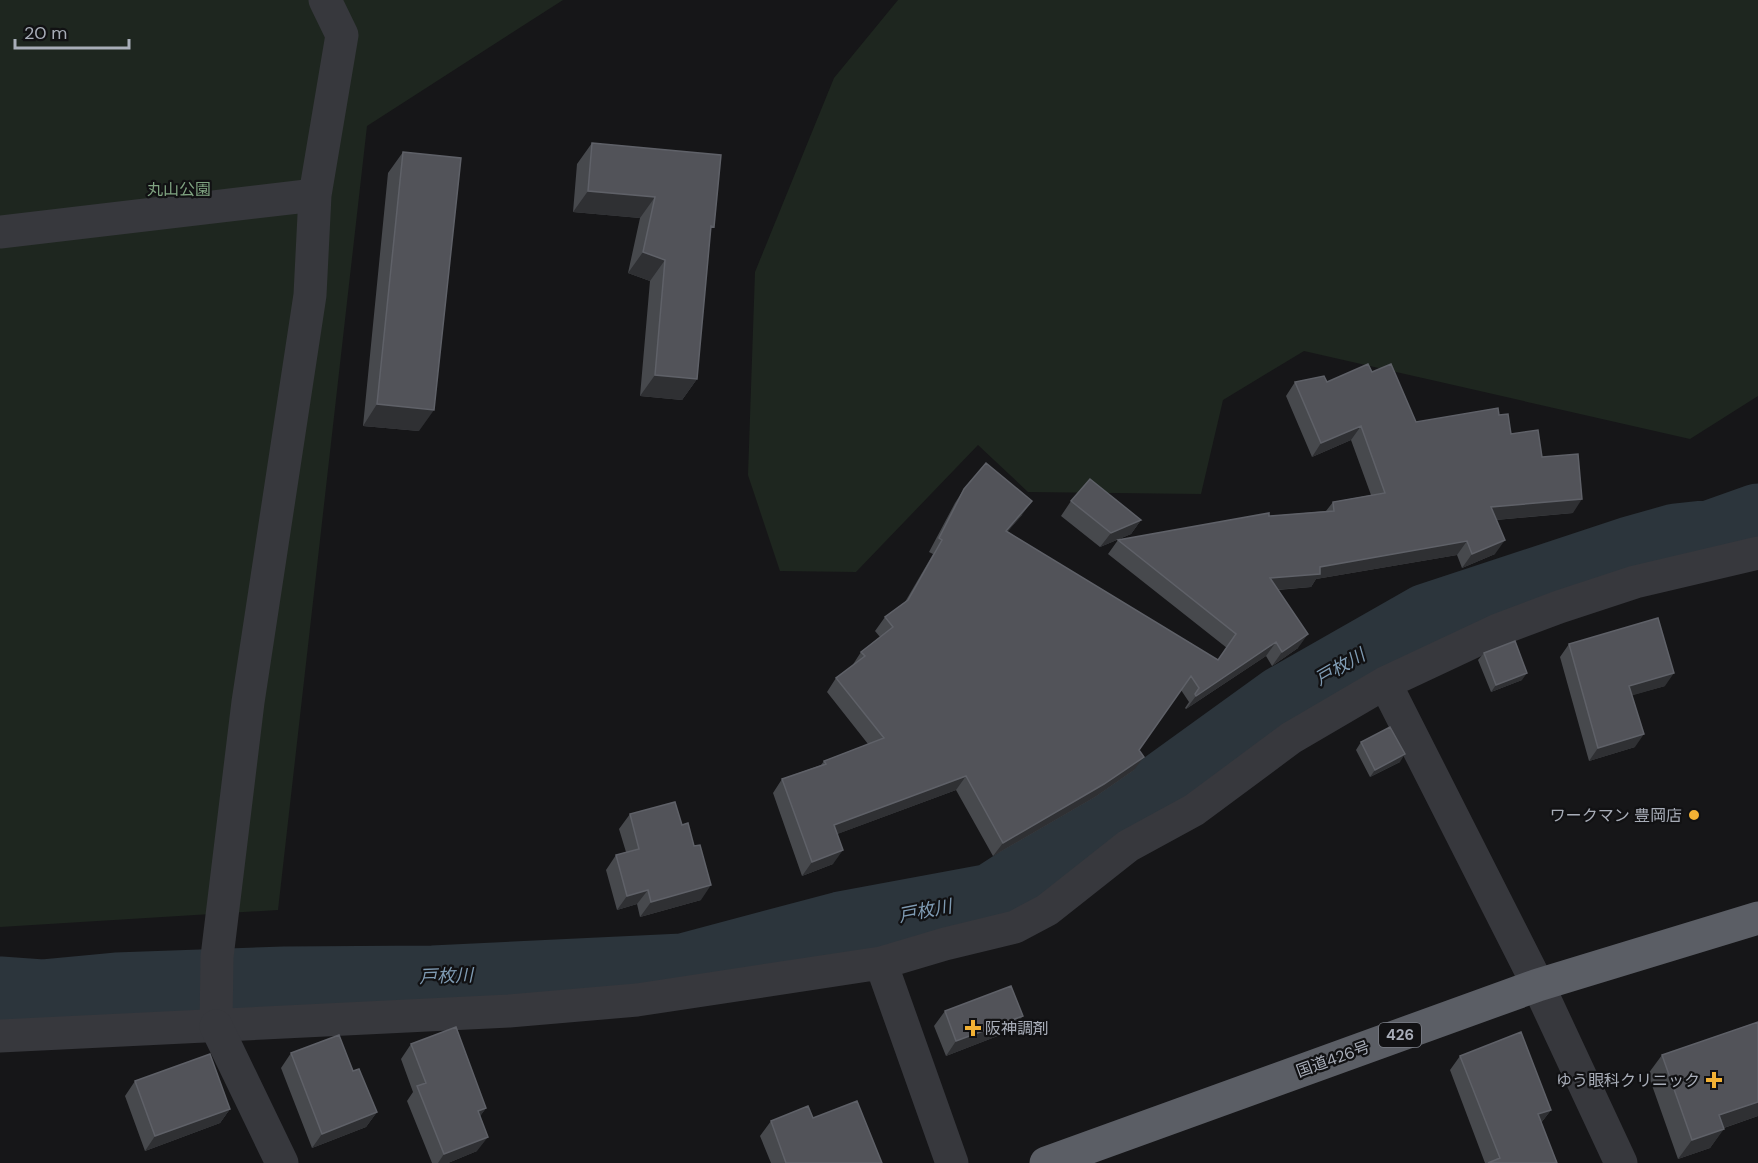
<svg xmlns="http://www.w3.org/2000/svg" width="1758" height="1163" font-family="'DM Sans','Noto Sans JP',sans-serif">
<rect width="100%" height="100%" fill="#161618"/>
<path fill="#1e261f" d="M0 0H563L367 126 278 910 0 927Z
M898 0H1758V396L1690 439 1304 351 1223 400 1201 494 1028 492 978 445 856 572 780 571 748 475 755 272 834 78Z"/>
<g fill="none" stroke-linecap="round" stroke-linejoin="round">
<path stroke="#2c353c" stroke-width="69" d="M0 991 42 994 116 987 285 981 433 980 683 968 841 926 992 898 1157 791 1283 700 1427 618 1630 551 1676 538 1713 534 1758 518"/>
<path stroke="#37383d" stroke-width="33" d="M0 232 315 195
M1385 683 1538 985 1621 1163
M881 963 952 1163
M216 1026 217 957 248 702 310 295 315 195 342 35 325 0
M0 1036 509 1011 637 1000 881 963 945 944 1015 927 1047 910 1128 846 1194 810 1291 738 1385 683 1498 630 1559 607 1635 582 1758 553"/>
<path stroke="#37383d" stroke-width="33" d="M216 1026 282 1163"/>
<path stroke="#5b5e65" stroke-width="33" d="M1046 1163 1538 985 1758 918"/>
</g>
<path fill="#47494d" d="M592 143 710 232 697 379 682 400 640 396 650 281 628 273 640 218 573 212 577 164Z
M403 152 419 431 363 426 388 173Z
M1372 372 1416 422 1499 415 1511 434 1542 457 1573 513 1496 520 1495 554 1462 568 1457 555 1316 579 1311 587 1278 590 1298 648 1272 666 1266 656 1186 709 1185 708 1189 702 1181 690 1139 750 1134 770 1095 797 993 856 956 790 837 834 833 864 802 876 773 793 782 779 821 765 824 761 868 744 827 692 836 678 852 666 861 652 880 637 875 631 885 617 905 602 933 554 929 552 955 503 964 489 1022 515 1007 532 1218 660 1227 648 1108 554 1118 540 1269 516 1326 511 1333 502 1371 495 1351 440 1312 457 1286 396 1295 382H1327Z
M1071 501 1141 520 1131 534 1100 547 1061 516Z
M1569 644 1665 686 1632 695 1635 747 1589 761 1560 657Z
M1484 653 1522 680 1491 692 1478 660Z
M1361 742 1400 762 1370 777 1356 750Z
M630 814 701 900 640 917 637 904 617 910 606 870 616 855 626 852 619 829Z
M945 1011 1013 1030 946 1056 934 1026Z
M1758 1022V1116L1724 1128 1710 1148 1678 1159 1648 1074 1662 1055Z
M411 1044 486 1108 480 1116 477 1151 448 1163H432L407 1101 413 1092 401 1059Z
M291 1053 353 1071 377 1112 366 1127 312 1148 281 1068Z
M1460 1056 1551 1110 1541 1123 1557 1163H1485L1450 1070Z
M135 1081 230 1109 220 1123 145 1151 125 1096Z
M813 1118 882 1163H771L760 1136 771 1121Z"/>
<path fill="#2f3033" d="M588 191 655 197 640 218 573 212Z
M643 252 665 260 650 281 628 273Z
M655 375 697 379 682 400 640 396Z
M377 404 434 410 419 431 363 426Z
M1361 426 1351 440 1312 457 1321 443Z
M1582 499 1573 513 1482 521 1491 507Z
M1032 501 1022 515 996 545 1006 531Z
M1141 520 1131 534 1100 547 1111 533Z
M1505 540 1495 554 1462 568 1472 554Z
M1467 541 1457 555 1316 579 1311 587 1261 591 1270 578 1320 567Z
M1308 634 1298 648 1272 666 1282 652Z
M1276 642 1266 656 1186 709 1196 696Z
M1527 673 1522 680 1491 692 1496 685Z
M1674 673 1665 686 1620 699 1629 686Z
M1644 734 1635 747 1589 761 1598 748Z
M1405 754 1400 762 1370 777 1375 770Z
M1144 757 1134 770 1095 797 993 856 1003 843Z
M966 776 956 790 824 839 834 825Z
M843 850 833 864 802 876 812 862Z
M711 885 701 900 640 917 651 902Z
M648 890 637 904 617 910 627 896Z
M1023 1016 1013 1030 946 1056 956 1041Z
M1758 1102V1116L1706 1134 1719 1115Z
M486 1108 476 1122 478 1111Z
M230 1109 220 1123 145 1151 155 1136Z
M1551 1110 1540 1124 1538 1114Z
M377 1112 366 1127 312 1148 322 1134Z
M1724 1129 1710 1148 1678 1159 1692 1140Z
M488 1137 477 1151 448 1163H438L444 1154Z"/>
<path fill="#525359" stroke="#5f6168" stroke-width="1.5" d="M592 143 721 155 714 227 711 226 697 379 655 375 665 260 643 252 655 197 588 191Z
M403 152 461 158 434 410 377 404Z
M1368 364 1372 372 1391 364 1416 422 1498 408 1499 415 1508 414 1511 434 1538 430 1542 457 1578 454 1582 499 1491 507 1505 540 1472 554 1467 541 1320 567V574L1270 578 1308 634 1282 652 1276 642 1196 696 1195 694 1199 688 1191 676 1139 750 1144 757 1104 784 1003 843 966 776 834 825 843 850 812 862 782 779 826 764 824 761 884 738 836 678 865 656 861 652 893 627 885 617 908 600 942 540 939 538 964 489 986 463 1032 501 1006 531 1218 660 1236 634 1118 540 1269 513V516L1334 511 1333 502 1385 493 1361 426 1321 443 1295 382 1324 376 1327 382Z
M1090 479 1141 520 1111 533 1071 501Z
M1658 618 1674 673 1629 686 1644 734 1598 748 1569 644Z
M1515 641 1527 673 1496 685 1484 653Z
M1390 727 1405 754 1375 770 1361 742Z
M675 802 682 825 688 823 694 846 700 845 711 885 651 902 648 890 627 896 616 855 639 849 630 814Z
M1011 986 1023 1016 956 1041 945 1011Z
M1758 1022V1102L1719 1115 1724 1129 1692 1140 1662 1055Z
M456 1027 486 1108 478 1111 488 1137 444 1154 417 1086 426 1083 411 1044Z
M1521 1032 1551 1110 1538 1114 1557 1163H1488L1500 1158 1460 1056Z
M339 1035 353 1071 359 1069 377 1112 322 1134 291 1053Z
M210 1054 230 1109 155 1136 135 1081Z
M857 1101 882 1163H786L771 1121 808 1106 813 1118Z"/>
<g fill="#f2b134" stroke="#111113" stroke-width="2">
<circle cx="1694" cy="815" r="6"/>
<path d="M970 1019h6v6h6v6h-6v6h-6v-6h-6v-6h6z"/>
<path d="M1711 1071h6v6h6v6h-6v6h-6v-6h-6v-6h6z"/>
</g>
<g text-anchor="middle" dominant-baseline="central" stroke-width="4.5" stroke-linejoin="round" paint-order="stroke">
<rect fill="#111113" stroke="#7b7e86" stroke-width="1.5" x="1379" y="1023" width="42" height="24" rx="4.5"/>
<g font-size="15" font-weight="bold" fill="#a8adb8">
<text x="1400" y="1035">426</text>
</g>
<g font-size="16" fill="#7fa381" stroke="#111113">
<text x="179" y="189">丸山公園</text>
</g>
<g font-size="16" fill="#a8adb8" stroke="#111113" text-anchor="end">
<text x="1682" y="815">ワークマン 豊岡店</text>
<text x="985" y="1028" text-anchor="start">阪神調剤</text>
<text x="1700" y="1080">ゆう眼科クリニック</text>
</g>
<g font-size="16" fill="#a8adb8" stroke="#111113">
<text transform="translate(1333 1059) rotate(-20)">国道426号</text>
</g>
<g font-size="18" font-style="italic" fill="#7f9bb3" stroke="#111113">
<text transform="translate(1340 667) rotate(-30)">戸枚川</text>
<text transform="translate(925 911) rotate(-11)">戸枚川</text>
<text transform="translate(446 976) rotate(-2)">戸枚川</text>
</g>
</g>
<path d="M15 39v9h114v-9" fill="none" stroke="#a8adb8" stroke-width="3"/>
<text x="24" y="39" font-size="18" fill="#a8adb8" stroke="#111113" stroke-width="4.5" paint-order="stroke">20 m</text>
</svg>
